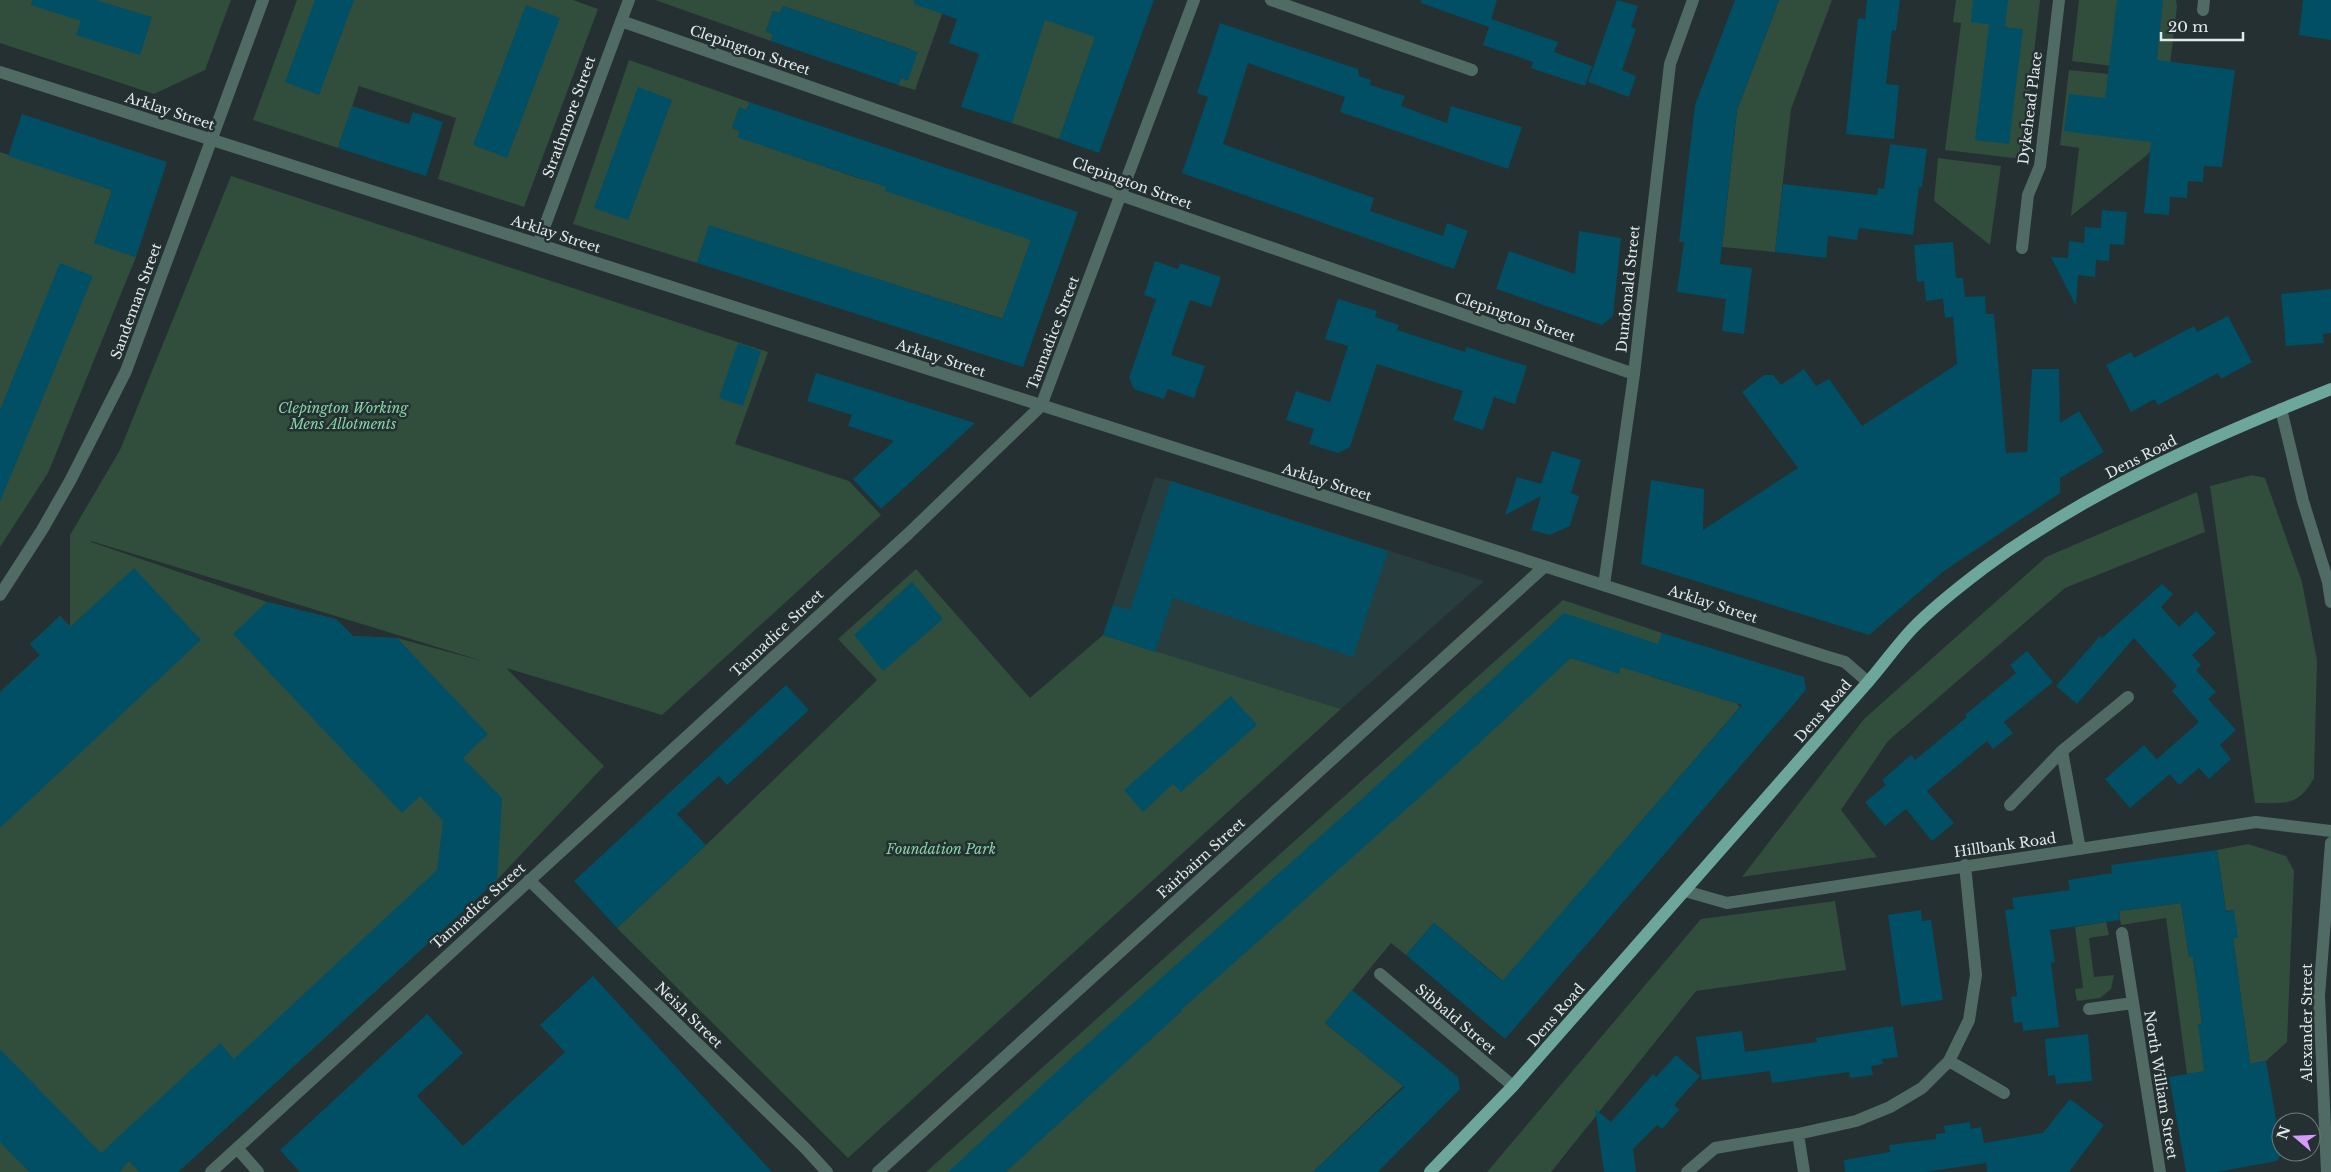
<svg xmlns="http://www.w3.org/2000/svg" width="2331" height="1172" font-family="'Libre Baskerville',serif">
<rect width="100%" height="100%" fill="#243031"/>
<path fill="#283d3e" d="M1155 477 1171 481 1484 581 1341 709 1155 652 1103 635Z"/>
<path fill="#314e3c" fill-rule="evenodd" d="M0 0H231L205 70 154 94 0 43Z
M297 0H573L598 9 524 207 438 179 456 118 359 86 338 148 253 120Z
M655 0H949L942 14 915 90 898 85 901 78 908 80 910 49 783 6 780 13 773 11 766 31 773 34 771 41Z
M964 0 1099 27 1059 139 1012 123Z
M1779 0H1832L1791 109 1775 252 1722 247 1737 110Z
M1956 0H2040L2022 159 1945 150 1961 23 1953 22Z
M2079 0H2176L2177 6 2169 73 2072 61Z
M629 60 749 102 747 110 739 108 732 128 740 131 738 137 864 180 867 173 1031 240 1003 319 709 226 697 263 573 224Z
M2069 70 2160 79 2161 140 2147 155 2071 216 2079 148 2060 145Z
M0 152 112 190 95 243 136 257 48 473 0 547Z
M1938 158 2001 166 1990 245 1934 201Z
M231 176 768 352 735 444 849 481 881 515 662 715 506 668 604 766 497 880 178 1172H0V692L40 655 30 644 60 616 70 626V535L120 450ZM91 542V541L486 662 397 638 353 636 336 619 267 602Z
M2252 475 2265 478 2302 582 2317 660 2314 778C2298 807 2285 803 2255 803L2210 486Z
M2197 492 2205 532 2065 588 1888 741 1841 810 1877 857 1742 877 1864 719 2046 557Z
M916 569 1030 698 1103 635 1341 709 848 1158 617 928 706 845 877 680 838 639Z
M1563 600 1662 633 1649 676 1736 703 1740 707 1503 981 1434 923 1406 955 1391 943 1325 1023 1403 1086 1313 1172H926Z
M2248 844 2286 856 2294 871 2287 1042 2266 1061 2250 1064 2233 938H2237L2233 910 2226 911 2217 850Z
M1835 901 1846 970 1696 991 1551 1172H1487L1701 919Z
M2181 903 2189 957H2193L2202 1024 2198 1025 2209 1071 2187 1074 2166 918 2121 925 2119 911Z
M2106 922 2109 935 2089 938 2094 977 2114 975 2111 989 2100 998 2077 1001 2075 989 2083 988 2075 927Z"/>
<path fill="#004f64" d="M32 0H96L152 17 140 55 76 35 81 21 31 5Z
M315 0H354L319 95 285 82Z
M914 0H1154L1099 153 1059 139 1095 37 1045 20 1012 123 961 107 979 54 949 43 957 19 914 4Z
M1421 0H1497L1491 19 1558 42 1554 52 1592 66 1585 86 1531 68 1533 62 1483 45 1489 27 1421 3Z
M1617 0 1638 6 1631 27 1636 29 1622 70 1636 76 1629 97 1588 82Z
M1735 0H1779L1737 110 1720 264 1752 268 1744 334 1722 331 1726 299 1677 292 1684 242H1679L1695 105Z
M1867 0H1900L1896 31 1892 30 1886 84 1899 85 1894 139 1846 134 1858 18 1865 19Z
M1973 0H2008L2005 27 2023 29 2009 144 1975 140 1989 25H1993L1971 22Z
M2117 0H2163L2157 60 2235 70 2222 167 2204 166 2203 182 2188 181 2187 198 2170 197 2169 215 2144 213 2151 142 2064 131 2069 94 2105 98Z
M2303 0H2331V40L2299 35Z
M526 5 560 18 507 158 473 145Z
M783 6 918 52 908 80 901 78 898 85 771 41 773 34 766 32 773 11 780 13Z
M1220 23 1358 69 1359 76 1371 80 1370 85 1405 96 1401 106 1447 123 1451 106 1522 127 1508 169 1340 112 1345 97 1248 63 1223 144 1374 198 1370 211 1443 236 1447 223 1468 231 1454 269 1182 173 1208 97 1197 93Z
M638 87 672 100 628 220 594 208Z
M749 102 1078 212 1023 367 697 263 709 225 1002 319 1031 240 885 191 886 187 737 137 740 131 732 128 739 108 747 110Z
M352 106 409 124 413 112 443 122 426 176 338 148Z
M22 114 167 162 136 257 94 243 112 190 8 156Z
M1890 144 1927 149 1922 187H1919L1913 235 1859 228 1857 240 1828 236 1826 258 1775 252 1783 184 1877 195 1878 188 1884 189Z
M2102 210 2127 212 2124 245 2110 244 2109 261 2096 260 2095 277 2078 275 2076 306 2051 257 2068 258 2069 241 2084 243 2085 227 2101 228Z
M1579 231 1621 238 1613 316 1602 325 1496 289 1509 251 1575 274Z
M1953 242 1956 278H1963L1965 297 1985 296 1986 314H1994L2006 453 2027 452 2032 369H2059L2060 423 2079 411 2104 452 2060 478V493L1944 571 1869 635 1641 564 1651 480 1704 489 1703 530 1798 468 1742 392 1764 375H1773L1781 385 1804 369 1816 386 1829 379 1862 426 1957 364 1953 317 1945 318 1943 299 1926 301 1924 281 1917 282 1914 245Z
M1155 261 1178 269 1180 263 1221 277 1211 307 1190 300 1171 355 1205 366 1194 398 1168 389 1164 399 1134 389 1129 378 1156 299 1144 295Z
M60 263 93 276 0 502V410Z
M2331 289V333L2323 334 2324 343 2286 346 2281 294Z
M1338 299 1377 311 1375 317 1399 325 1397 330 1465 352 1466 347 1527 366 1515 404 1494 397 1483 430 1453 420 1463 391 1377 364 1350 447 1338 453 1309 444 1314 429 1286 420 1296 391 1330 402 1348 346 1325 339Z
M2228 316 2252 362 2221 379 2218 373 2158 405 2155 399 2131 412 2106 365 2131 352 2134 358 2194 326 2197 332Z
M738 343 761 351 743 406 719 398Z
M816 373 839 380 975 423 881 509 853 479 894 441 848 426 852 415 807 401Z
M1552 451 1581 460 1571 493 1579 496 1570 526 1550 535 1531 530 1541 496 1505 515 1517 477 1541 484Z
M1171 481 1388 551 1353 657 1173 598 1155 652 1103 635 1113 605 1130 610Z
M134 568 201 640 0 828V692L40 655 30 644 60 616 70 627Z
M912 582 943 619 883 671 854 635Z
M2162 584 2173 594 2161 607 2179 627 2196 611 2216 633 2192 655 2201 665 2196 670 2216 692 2208 699 2236 730 2220 745 2231 759 2209 779 2199 768 2179 785 2157 759 2199 722 2172 691 2177 686 2134 638 2077 704 2056 686 2100 636 2102 638Z
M267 602 336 619 353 636 397 638 488 734 463 758 502 798 497 880 178 1172H139L129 1161 120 1172H29L0 1142V1049L101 1153 220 1043 234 1059 437 870 443 821 420 796 402 813 233 634Z
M1564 613 1658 644 1662 633 1804 677 1806 690 1505 1039 1406 955 1434 923 1502 981 1742 705 1621 667 1619 674 1571 658 1448 772 1181 1010 1182 1011 1006 1172H948L1067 1062 1352 808Z
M2027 651 2053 682 2004 722 2013 733 1993 749 1987 741 1927 791 1954 823 1932 841 1906 809 1885 826 1865 802 1886 785 1882 780 1911 755 1915 760 1967 717 1965 715 2016 673 2010 665Z
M786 685 809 710 727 785 719 776 677 814 706 845 617 928 574 881Z
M1231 696 1257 725 1181 792 1173 784 1143 812 1124 790Z
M2144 745 2170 774 2130 808 2105 779Z
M2217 850 2226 912 2234 910 2238 938H2233L2250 1064 2266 1061 2282 1153 2277 1161 2217 1172H2186L2169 1077 2204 1071 2198 1024H2202L2193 957H2189L2181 903 2119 911 2120 920 2050 930 2055 962 2051 963 2059 1027 2023 1031 2022 1022 2014 1023 2011 997 2017 996 2005 910 2014 909 2012 898 2070 890 2068 880 2112 873 2111 865Z
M1921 910 1922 921 1931 920 1943 1000 1901 1006 1888 915Z
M593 976 772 1172H300L280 1150 427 1014 463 1053 417 1096 463 1146 565 1052 540 1025Z
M1352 990 1458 1077 1460 1089 1378 1172H1313L1404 1087 1325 1023Z
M1893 1026 1898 1057 1882 1059 1883 1064 1871 1066 1873 1075 1850 1078 1849 1072 1772 1083 1770 1071 1702 1080 1696 1037 1742 1031 1745 1052 1817 1042 1816 1038Z
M2088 1034 2092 1081 2056 1084 2055 1075 2048 1076 2045 1039Z
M1676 1055 1700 1076 1674 1105 1679 1110 1662 1129 1657 1125 1633 1149 1636 1172H1604L1595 1109 1611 1122 1653 1074 1656 1077Z
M2070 1099 2104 1125 2069 1172H1987L1986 1163 1925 1172H1845L1844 1160 1890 1152 1889 1145 1936 1139V1134L1945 1133 1944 1126 1970 1122 1971 1129 1981 1127 1984 1143 2043 1133Z"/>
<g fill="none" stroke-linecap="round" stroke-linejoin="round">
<path stroke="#506a64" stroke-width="12" d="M1271 0 1472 70
M2203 10 2204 0
M621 21 1634 374
M0 72 1825 656 1845 662 1868 682
M538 244 629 0
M2022 248 2028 195 2040 166 2059 0
M2281 409 2303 501 2328 582 2331 602
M1604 585 1634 374 1670 64 1693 0
M0 595 42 530 70 481 126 371 263 0
M2010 805 2062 751
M2080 849 2062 751 2128 697
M529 880 805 1148 827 1172
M1685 891 1727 903 2256 822 2331 831
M2122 933 2160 1172
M1380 974 1513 1086
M2089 1009 2133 1003
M1949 1061 2004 1093
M1798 1134 1804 1172
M237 1148 258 1172
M211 1172 908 534 1041 406 1194 0
M878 1172 1544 567
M1687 1172 1715 1148 1798 1134 1856 1121 1890 1107 1922 1088 1949 1061 1969 1020 1976 975 1965 865
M2327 1172 2319 996 2331 843"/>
<path stroke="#6da69a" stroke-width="12" d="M1430 1172 1513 1086 1868 682C1883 665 1896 646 1912 629 1933 607 1959 587 1984 568 2089 490 2211 437 2331 389"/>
</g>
<g text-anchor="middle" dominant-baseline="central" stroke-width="5" stroke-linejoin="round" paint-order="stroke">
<g font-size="14" fill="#e2e9ea" stroke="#243031">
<text transform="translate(750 50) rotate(19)">Clepington Street</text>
<text transform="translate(2030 108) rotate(-83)">Dykehead Place</text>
<text transform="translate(170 111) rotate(18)">Arklay Street</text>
<text transform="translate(569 117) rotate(-70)">Strathmore Street</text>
<text transform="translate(1132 183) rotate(20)">Clepington Street</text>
<text transform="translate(556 234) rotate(18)">Arklay Street</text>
<text transform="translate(1628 289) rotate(-84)">Dundonald Street</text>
<text transform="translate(136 301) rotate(-70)">Sandeman Street</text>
<text transform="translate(1515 317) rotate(19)">Clepington Street</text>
<text transform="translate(1053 333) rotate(-69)">Tannadice Street</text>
<text transform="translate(941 358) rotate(18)">Arklay Street</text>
<text transform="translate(2141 457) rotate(-27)">Dens Road</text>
<text transform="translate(1327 482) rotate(18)">Arklay Street</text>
<text transform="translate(1713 604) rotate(18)">Arklay Street</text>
<text transform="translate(777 633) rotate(-43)">Tannadice Street</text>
<text transform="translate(1823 711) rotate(-49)">Dens Road</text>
<text transform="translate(2005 845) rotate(-8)">Hillbank Road</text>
<text transform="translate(1201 858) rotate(-42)">Fairbairn Street</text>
<text transform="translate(478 906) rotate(-42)">Tannadice Street</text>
<text transform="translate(689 1015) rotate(44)">Neish Street</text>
<text transform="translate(1556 1015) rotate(-49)">Dens Road</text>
<text transform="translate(1456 1019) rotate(40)">Sibbald Street</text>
<text transform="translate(2307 1023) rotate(-90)">Alexander Street</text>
<text transform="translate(2161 1085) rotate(81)">North William Street</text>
</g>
<g font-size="14" font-style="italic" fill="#84d4a5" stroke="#243031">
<text x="343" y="408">Clepington Working<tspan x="343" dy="16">Mens Allotments</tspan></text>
<text x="941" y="849">Foundation Park</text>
</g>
</g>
<g transform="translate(2296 1137) rotate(289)"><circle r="24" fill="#243031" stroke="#707a7b"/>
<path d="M0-4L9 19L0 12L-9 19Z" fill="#d59cfb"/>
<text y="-8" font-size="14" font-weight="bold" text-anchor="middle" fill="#e2e9ea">N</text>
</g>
<path d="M2161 32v8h82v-8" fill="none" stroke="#e2e9ea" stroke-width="2.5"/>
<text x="2168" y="32" font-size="15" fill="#e2e9ea" stroke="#243031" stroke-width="4" paint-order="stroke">20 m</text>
</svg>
